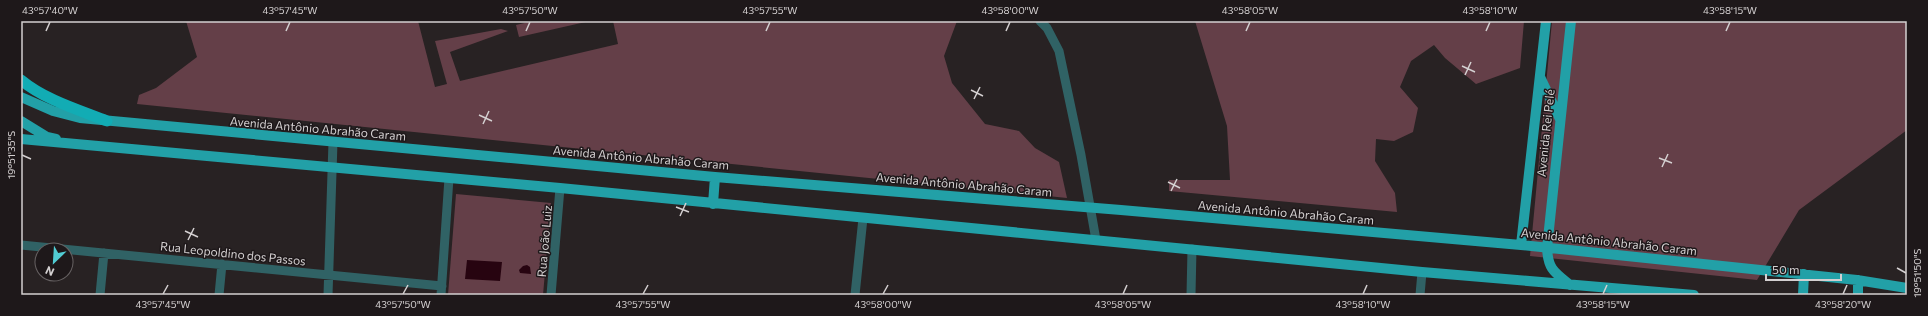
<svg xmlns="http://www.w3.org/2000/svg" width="1928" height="316" font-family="Commissioner,sans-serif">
<rect width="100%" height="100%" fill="#282223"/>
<path fill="#643f48" d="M186 21H418L435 87 447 84 435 41 501 29 508 31 450 52 460 81 618 44 613 21H957L944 56 952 83 985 124 1019 131 1035 148 1059 162 1067 198 137 104 139 95 156 88 197 57Z
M533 21H590L519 37 516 25Z
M1195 21H1524L1520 68 1476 84 1445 58 1434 45 1411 61 1400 87 1418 108 1413 132 1394 141 1376 139 1375 161 1395 193 1397 212 1169 191V180H1230L1227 126Z
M1552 21H1907V130L1799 210 1757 280 1530 256Z
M456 194 551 203 543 295H448Z"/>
<path fill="#270410" d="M467 260 502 262 500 281 465 279Z
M527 265 530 267 531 274 520 273 519 270 523 266Z"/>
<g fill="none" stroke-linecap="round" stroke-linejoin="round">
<path stroke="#306265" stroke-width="9" d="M1040 21 1047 28 1059 51 1081 155 1096 240
M21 245 442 286
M100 295 104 253
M219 295 222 264
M328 295 333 142
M441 295 449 178
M551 295 560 188
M855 295 863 218
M1191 295 1192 249
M1420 295 1422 272"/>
<path stroke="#22a0a7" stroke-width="10" d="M1540 77 1560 119
M21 97 53 111 80 118 715 177 1121 210 1521 245 1857 280 1907 288
M21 121 47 137 56 139
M21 139 560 188 1422 272 1694 295
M713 204 715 177
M1521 245 1546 21
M1570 285C1554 272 1548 269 1547 248L1571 21
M1803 295 1804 274
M1858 295V280"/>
<path stroke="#12acb4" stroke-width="11" d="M21 80C45 100 79 110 107 121"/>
</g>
<path fill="none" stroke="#d4d0d1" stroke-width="1.5" d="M46 31 50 22M286 31 290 22M526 31 530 22M766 31 770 22M1006 31 1010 22M1246 31 1250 22M1486 31 1490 22M1726 31 1730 22M1462 66 1475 72M1465 75 1471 62M971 90 983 96M974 99 980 87M479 115 492 121M483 124 489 111M22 155 31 159M1659 158 1672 163M1662 167 1668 154M1168 182 1180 188M1171 191 1177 179M676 207 689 212M680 216 686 203M185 231 198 237M188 240 194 228M1897 268 1906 273M163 294 168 285M403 294 408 285M643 294 648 285M883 294 888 285M1123 294 1127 285M1363 294 1367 285M1603 294 1607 285M1843 294 1847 285"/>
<g text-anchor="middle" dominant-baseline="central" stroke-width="3" stroke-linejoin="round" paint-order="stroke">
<g font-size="12" fill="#d4d0d1" stroke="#1e181a">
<text transform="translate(318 128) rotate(5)">Avenida Antônio Abrahão Caram</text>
<text transform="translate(1545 133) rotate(-84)">Avenida Rei Pelé</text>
<text transform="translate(641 157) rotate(5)">Avenida Antônio Abrahão Caram</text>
<text transform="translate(964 184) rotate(5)">Avenida Antônio Abrahão Caram</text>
<text transform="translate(1286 212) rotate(5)">Avenida Antônio Abrahão Caram</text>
<text transform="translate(544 241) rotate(-85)">Rua João Luiz</text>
<text transform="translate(1609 241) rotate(6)">Avenida Antônio Abrahão Caram</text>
<text transform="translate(233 253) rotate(6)">Rua Leopoldino dos Passos</text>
</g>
</g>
<rect width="1928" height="316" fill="none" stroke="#1e181a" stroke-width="44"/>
<g transform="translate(54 262) rotate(205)"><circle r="19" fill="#1e181a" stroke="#676263"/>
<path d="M0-3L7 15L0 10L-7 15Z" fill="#51ccd3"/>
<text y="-6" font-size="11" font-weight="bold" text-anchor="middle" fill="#d4d0d1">N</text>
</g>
<path d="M1766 274v6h75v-6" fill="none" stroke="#d4d0d1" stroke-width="2"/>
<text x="1772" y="274" font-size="12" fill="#d4d0d1" stroke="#1e181a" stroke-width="3" paint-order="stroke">50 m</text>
<rect x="22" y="22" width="1884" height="272" fill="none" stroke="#d4d0d1" stroke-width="1.5"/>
<g font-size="10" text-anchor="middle" fill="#d4d0d1">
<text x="50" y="14">43°57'40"W</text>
<text x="290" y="14">43°57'45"W</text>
<text x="530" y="14">43°57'50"W</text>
<text x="770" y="14">43°57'55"W</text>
<text x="1010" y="14">43°58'00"W</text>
<text x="1250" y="14">43°58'05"W</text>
<text x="1490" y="14">43°58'10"W</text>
<text x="1730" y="14">43°58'15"W</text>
<text transform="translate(11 155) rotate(-90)" y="4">19°51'35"S</text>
<text transform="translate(1917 273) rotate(-90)" y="4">19°51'50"S</text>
<text x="163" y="308">43°57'45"W</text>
<text x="403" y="308">43°57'50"W</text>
<text x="643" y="308">43°57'55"W</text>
<text x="883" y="308">43°58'00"W</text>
<text x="1123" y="308">43°58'05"W</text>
<text x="1363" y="308">43°58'10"W</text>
<text x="1603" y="308">43°58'15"W</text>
<text x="1843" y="308">43°58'20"W</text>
</g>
</svg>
